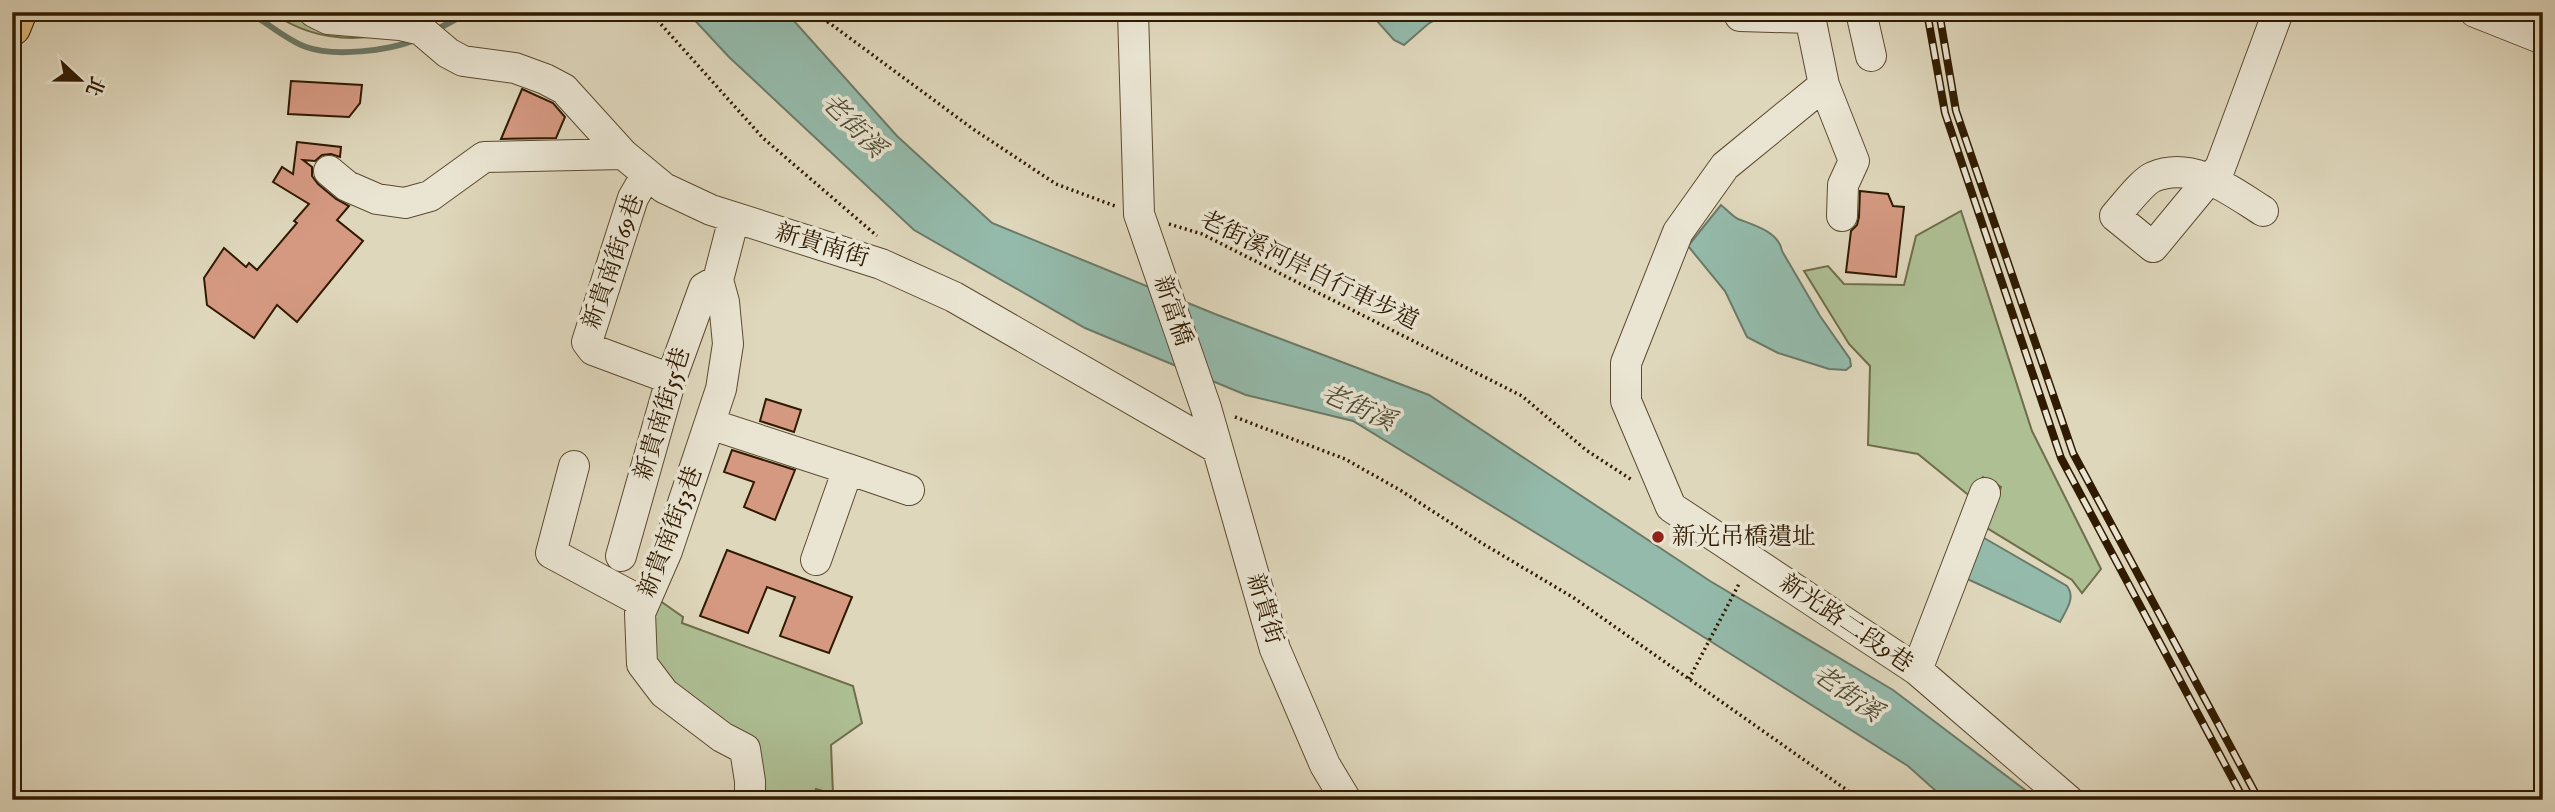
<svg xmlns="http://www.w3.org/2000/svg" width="2555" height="812" font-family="'IM FELL English','Noto Serif TC',serif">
<rect width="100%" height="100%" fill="#dfd7bc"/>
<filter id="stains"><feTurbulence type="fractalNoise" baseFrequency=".00286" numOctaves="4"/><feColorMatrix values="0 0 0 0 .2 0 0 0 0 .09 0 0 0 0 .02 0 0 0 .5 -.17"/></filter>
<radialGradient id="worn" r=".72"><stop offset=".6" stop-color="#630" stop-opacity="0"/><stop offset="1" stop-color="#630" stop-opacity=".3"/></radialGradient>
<path fill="#aebf94" stroke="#6f6d4a" stroke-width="2" d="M271 12H448C437 20 425 23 412 27 363 44 315 43 271 12Z
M1961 211 2032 431 2101 569 2082 593 2072 580 1987 528 2001 487 1983 477 1972 498 1918 454 1868 445 1870 366 1849 344 1804 271 1828 266 1844 284 1904 285 1916 236Z
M656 598 683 617 682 623 853 686 862 723 831 745 833 794 816 789 811 800H760L761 784 662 675 651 644Z"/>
<path fill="#94baab" stroke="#6c7a67" stroke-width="2" d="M687 12H786L897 136 992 223 1215 314 1429 395 1710 581 1893 690 2029 793 2035 800H1946L1908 766 1634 593 1353 421 1246 395 1085 328 914 230 729 57Z
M1369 12H1449L1428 24 1404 45 1394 40Z
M1721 205C1726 209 1732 216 1738 219 1754 225 1779 232 1782 251L1820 316 1850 359 1851 366 1846 370 1829 369 1778 353 1747 337 1725 291 1688 246Z
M1979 535 2067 586C2076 598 2066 610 2060 622L1963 577Z"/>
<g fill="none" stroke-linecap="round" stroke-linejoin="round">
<path stroke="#6c7a67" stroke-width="6" d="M249 12C266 22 288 41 306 47 334 57 388 51 415 40
M434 31 469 12"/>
</g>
<path fill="#d59982" stroke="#301b00" stroke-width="2" d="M291 81 362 85 360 103 349 117 288 114Z
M522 89 553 103 565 117 556 138 501 139Z
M297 142 341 147 340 157 331 154 322 155 315 161 303 160 312 167V176L318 184 336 199 349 206 337 220 363 241 297 322 277 305 254 338 207 305 204 278 224 248 246 267 249 263 257 270 297 223 294 221 309 204 273 182 282 167 293 174Z
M1860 191 1888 194 1893 206 1904 207 1896 277 1846 272 1851 231 1857 225 1859 217Z
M766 399 801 410 794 432 760 421Z
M732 450 795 470 775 520 744 507 754 482 724 472Z
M727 550 852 597 829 653 780 636 795 597 767 587 748 633 700 616Z"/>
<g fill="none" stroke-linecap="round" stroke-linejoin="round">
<g stroke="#5c4a2f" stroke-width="32">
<path id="minor" d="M314 12 328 19 400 25 421 30 448 53 463 61 515 68 545 79 564 89 623 154 664 188 711 210 881 264 954 297 1217 448
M1133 12 1139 214 1206 408 1275 649 1325 765 1346 800
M1809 12 1824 85 1725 166 1678 232 1626 363V401L1671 507 1917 670 2068 800
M1861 12 1871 56
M2475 12 2543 39
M1740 16 1810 18
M1824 85 1854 161 1843 185 1842 216
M329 171 347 186 377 199 405 203 430 196 484 157 623 154
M647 174 633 198 587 342 593 350 671 379
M2263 211C2231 191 2193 160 2153 177 2142 182 2124 206 2115 216L2153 247 2210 178 2220 168 2278 12
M734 218 718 280 724 302 728 344 721 389 667 551 640 613 642 664 664 693 722 737 745 749 750 781V800
M710 424 848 469 816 560
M574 466 551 553 644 603
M848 469 909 490
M621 556 671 379 704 288 718 280
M1917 670 1985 493"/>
</g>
<g stroke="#301b00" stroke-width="39">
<path id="major" d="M12 27 18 12"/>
</g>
<path stroke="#301b00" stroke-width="3.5" stroke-dasharray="2 3.5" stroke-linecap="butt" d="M650 12 763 138 877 236
M822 12 828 22 973 129 1056 184 1115 206
M1169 224 1202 234 1522 396 1586 450 1632 480
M1235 417 1345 459 1400 490 1480 542 1574 598 1861 800
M1689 679 1740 582"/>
<use href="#minor" stroke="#eae5d3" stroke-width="30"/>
<use href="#major" stroke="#e0bc7e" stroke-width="37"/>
<g stroke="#301b00" stroke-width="8">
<path id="rail" d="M1927 12 1945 113 2061 458 2244 800
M1939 12 1956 111 2073 453 2259 800"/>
</g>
<use href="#rail" stroke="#eae5d3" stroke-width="5" stroke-dasharray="16" stroke-linecap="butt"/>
</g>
<circle fill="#8f2418" stroke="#eae5d3" stroke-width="2.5" cx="1658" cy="537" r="7"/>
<g text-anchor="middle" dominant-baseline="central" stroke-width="7" stroke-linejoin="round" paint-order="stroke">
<g font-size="24" fill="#301b00" stroke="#eae5d3">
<text transform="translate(822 246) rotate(17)">新貴南街</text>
<text transform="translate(614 262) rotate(-71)">新貴南街69巷</text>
<text transform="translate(1309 271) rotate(26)">老街溪河岸自行車步道</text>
<text transform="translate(1172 311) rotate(71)">新富橋</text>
<text transform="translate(663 414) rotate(-73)">新貴南街55巷</text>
<text transform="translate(671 532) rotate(-69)">新貴南街53巷</text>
<text transform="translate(1264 609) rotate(73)">新貴街</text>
<text transform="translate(1846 624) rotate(34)">新光路二段9巷</text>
</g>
<g font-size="24" fill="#301b00" stroke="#eae5d3" text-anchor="start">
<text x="1672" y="537">新光吊橋遺址</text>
</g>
<g font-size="26" font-style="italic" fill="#4e4b33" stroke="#eae5d3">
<text transform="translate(853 126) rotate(45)">老街溪</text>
<text transform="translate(1358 408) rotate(24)">老街溪</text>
<text transform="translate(1847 694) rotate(35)">老街溪</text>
</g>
</g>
<rect width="2555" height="812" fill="none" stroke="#dfd7bc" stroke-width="42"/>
<rect x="14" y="14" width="2527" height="784" fill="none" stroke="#301b00" stroke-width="3.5"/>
<rect x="21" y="21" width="2513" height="770" fill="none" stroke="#301b00" stroke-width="2"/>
<g transform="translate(80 80) rotate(112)" stroke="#eae5d3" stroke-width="5" paint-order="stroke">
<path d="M0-5L12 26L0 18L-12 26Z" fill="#301b00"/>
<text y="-10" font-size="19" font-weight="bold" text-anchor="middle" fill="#301b00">北</text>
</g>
<rect width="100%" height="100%" filter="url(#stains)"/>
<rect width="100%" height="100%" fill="url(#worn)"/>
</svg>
